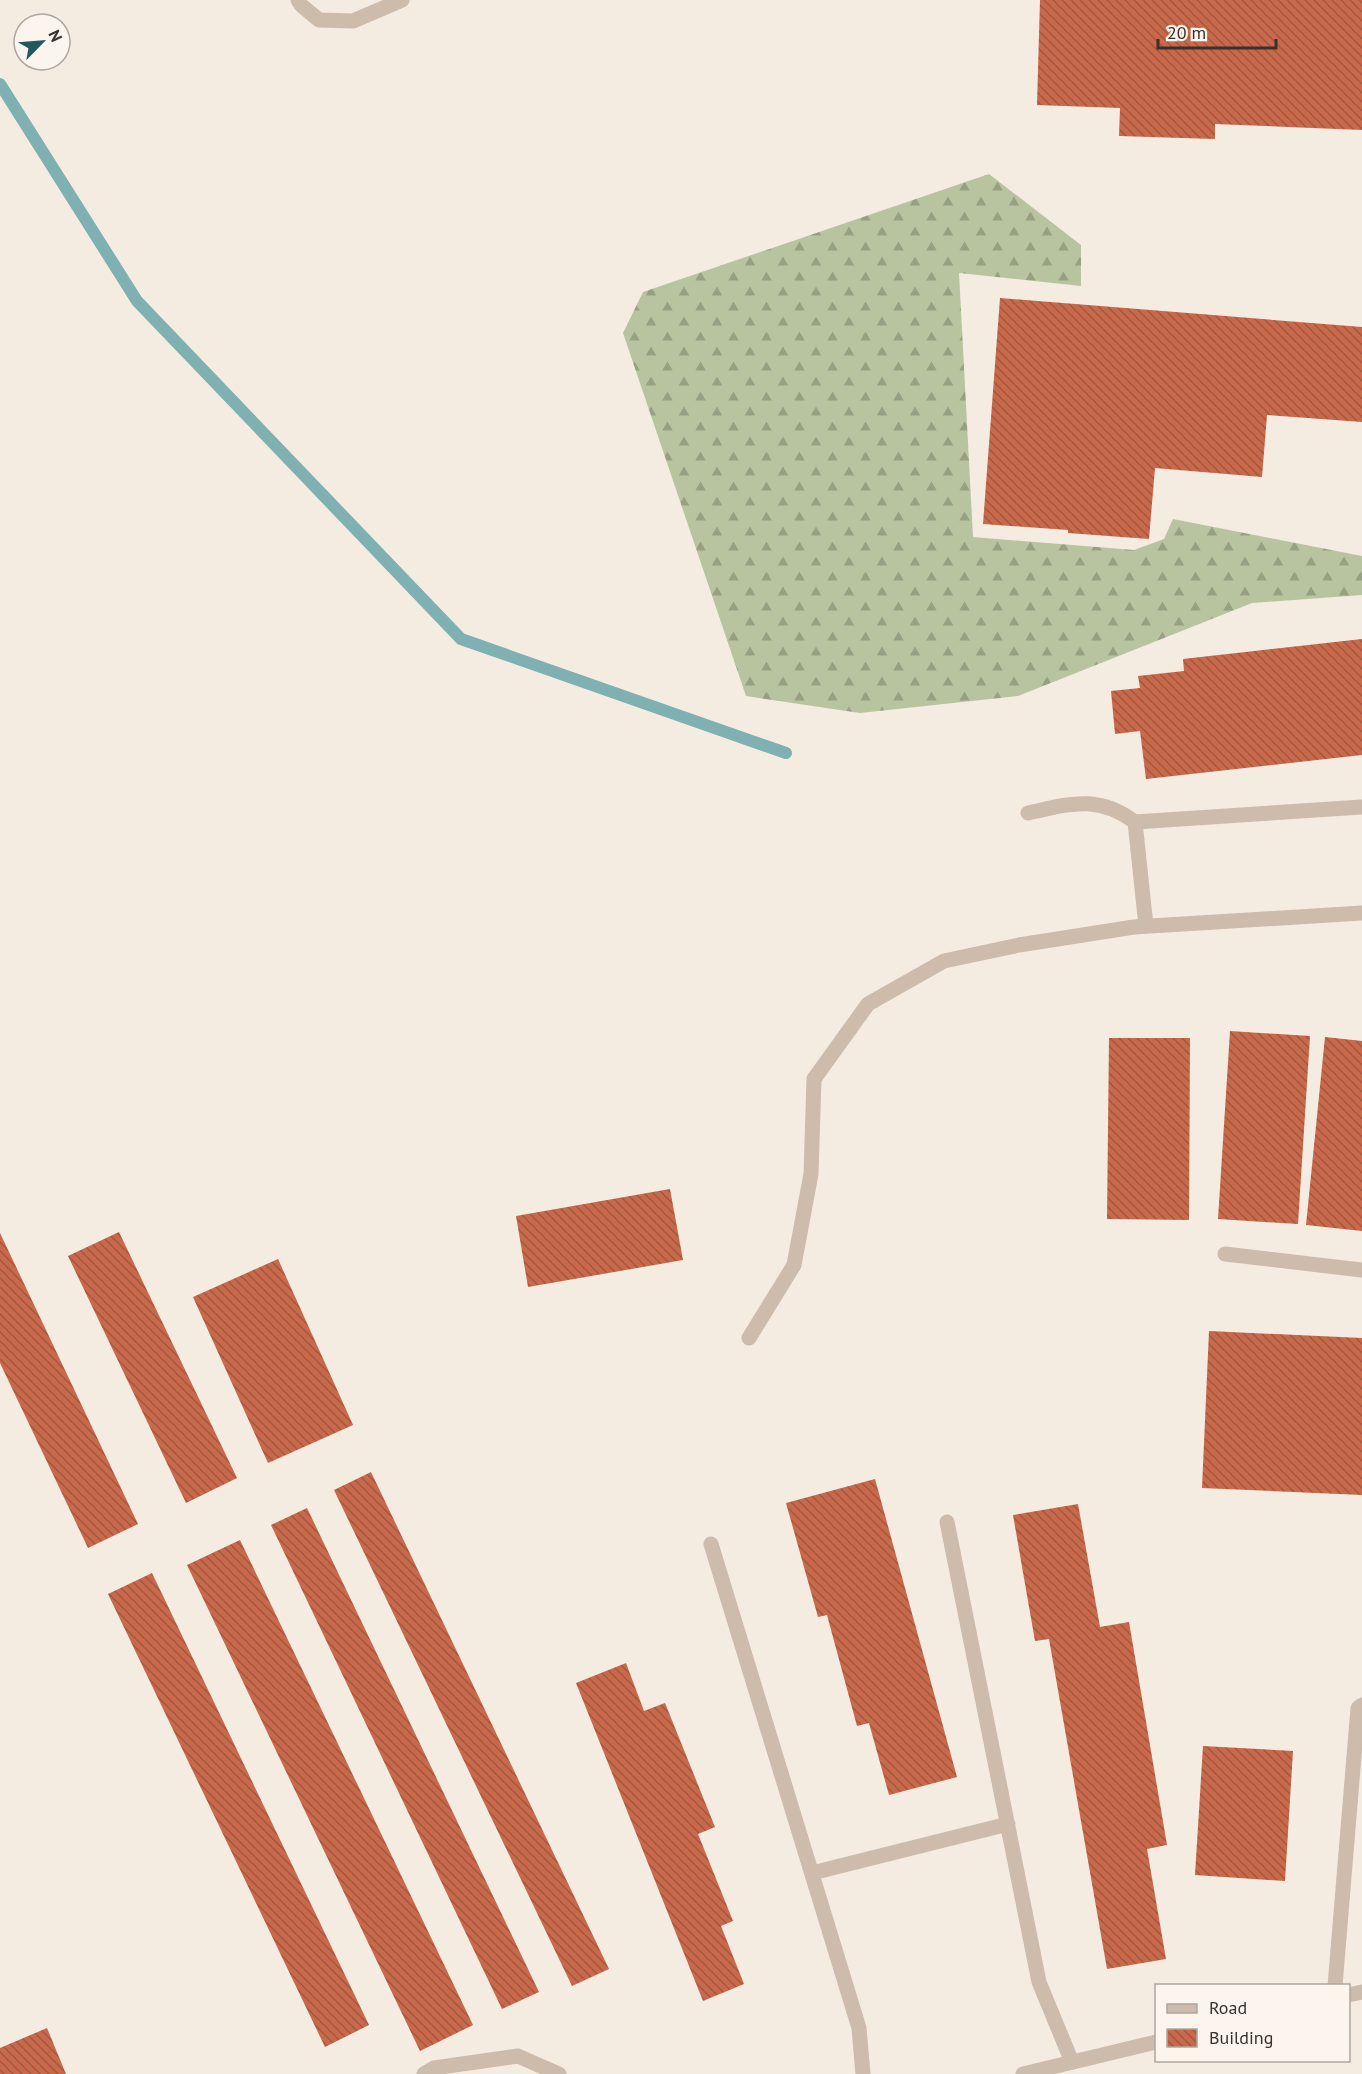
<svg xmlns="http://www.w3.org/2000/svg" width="1362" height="2074" font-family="'PT Sans',sans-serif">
<defs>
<pattern id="forest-firs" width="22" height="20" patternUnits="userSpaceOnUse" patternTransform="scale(1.5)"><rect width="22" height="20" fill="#b8c4a0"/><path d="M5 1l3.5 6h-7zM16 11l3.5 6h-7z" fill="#97a083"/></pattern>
<pattern id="building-back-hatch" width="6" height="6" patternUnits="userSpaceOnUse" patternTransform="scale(1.5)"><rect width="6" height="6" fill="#c8694b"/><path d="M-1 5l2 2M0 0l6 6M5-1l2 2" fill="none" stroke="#a4573f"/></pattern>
</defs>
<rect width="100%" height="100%" fill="#f4ebe1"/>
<path fill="url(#forest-firs)" d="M989 174 1081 245V286L959 273 973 537 1134 550 1164 539 1173 519 1362 556V595L1252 603 1018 696 860 713 746 696 623 333 643 292Z"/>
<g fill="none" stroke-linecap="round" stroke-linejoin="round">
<path stroke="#7fb0b2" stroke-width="12" d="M0 84 137 301 461 639 786 753"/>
</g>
<path fill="url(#building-back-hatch)" d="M1040 0H1362V130L1215 124V139L1119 136 1120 108 1037 105Z
M1000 298 1362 327V422L1267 415 1262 477 1155 468 1149 539 1068 533V530L983 524Z
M1362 639V755L1146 779 1140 731 1115 734 1111 691 1140 688 1138 676 1184 671 1183 659Z
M1230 1031 1310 1036 1298 1224 1218 1219Z
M1325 1037 1362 1041V1231L1306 1225Z
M1109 1038H1190L1189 1220 1107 1219Z
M670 1189 683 1260 528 1287 516 1216Z
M119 1232 237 1478 186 1503 68 1256Z
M0 1233 138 1524 88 1548 0 1363Z
M278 1259 353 1425 268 1463 193 1297Z
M1209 1331 1362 1338V1495L1202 1488Z
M371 1472 609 1969 572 1986 334 1490Z
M875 1479 957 1777 889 1795 869 1723 857 1726 827 1615 818 1617 786 1503Z
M1078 1504 1100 1627 1129 1622 1167 1845 1147 1849 1166 1959 1107 1969 1049 1639 1035 1641 1013 1515Z
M307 1508 539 1992 502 2009 271 1525Z
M240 1540 473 2025 420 2051 187 1565Z
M152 1573 369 2025 325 2047 108 1594Z
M626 1663 644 1711 665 1703 715 1827 698 1834 733 1921 721 1926 744 1984 703 2001 576 1683Z
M1203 1746 1293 1751 1285 1881 1195 1875Z
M47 2028 66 2074H0V2048Z"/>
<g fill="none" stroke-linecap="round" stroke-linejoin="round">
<path stroke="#cdbbac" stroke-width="15" d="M298 0 301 5 319 20 353 21 402 0
M1028 813C1069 804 1098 794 1135 822L1146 926
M1135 822 1362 807
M1225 1254 1362 1270
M749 1338 794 1265 811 1174 814 1079 868 1004 944 961 1019 945 1134 927 1362 913
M947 1522 1039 1982 1072 2062
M711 1544 859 2028 863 2074
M812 1873 1008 1824
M1335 1986 1358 1708 1362 1705
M424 2074 434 2068 518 2056 559 2074"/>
<path stroke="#cdbbac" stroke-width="15" d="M1348 1995 1362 1992
M1023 2074 1156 2042"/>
</g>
<rect x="1155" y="1984" width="195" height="78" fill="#fbf5ee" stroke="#aea6a0" stroke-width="1.5"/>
<rect x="1167" y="2004" width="30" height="9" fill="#cdbbac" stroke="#aea6a0" stroke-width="1.5"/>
<text x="1209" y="2014" font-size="18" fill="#3b302b">Road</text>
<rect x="1167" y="2029" width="30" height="18" fill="url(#building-back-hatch)" stroke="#aea6a0" stroke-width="1.5"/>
<text x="1209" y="2044" font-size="18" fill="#3b302b">Building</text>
<g transform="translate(42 42) rotate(65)"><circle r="28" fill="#fbf5ee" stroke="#aea6a0" stroke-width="1.5"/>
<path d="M0-4.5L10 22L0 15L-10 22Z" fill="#1f5a5e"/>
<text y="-9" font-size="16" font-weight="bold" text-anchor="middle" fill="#3b302b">N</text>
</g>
<path d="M1158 39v9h118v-9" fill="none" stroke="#3b302b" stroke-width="3"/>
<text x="1167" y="39" font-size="18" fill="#3b302b" stroke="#fbf5ee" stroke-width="4.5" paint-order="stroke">20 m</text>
</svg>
